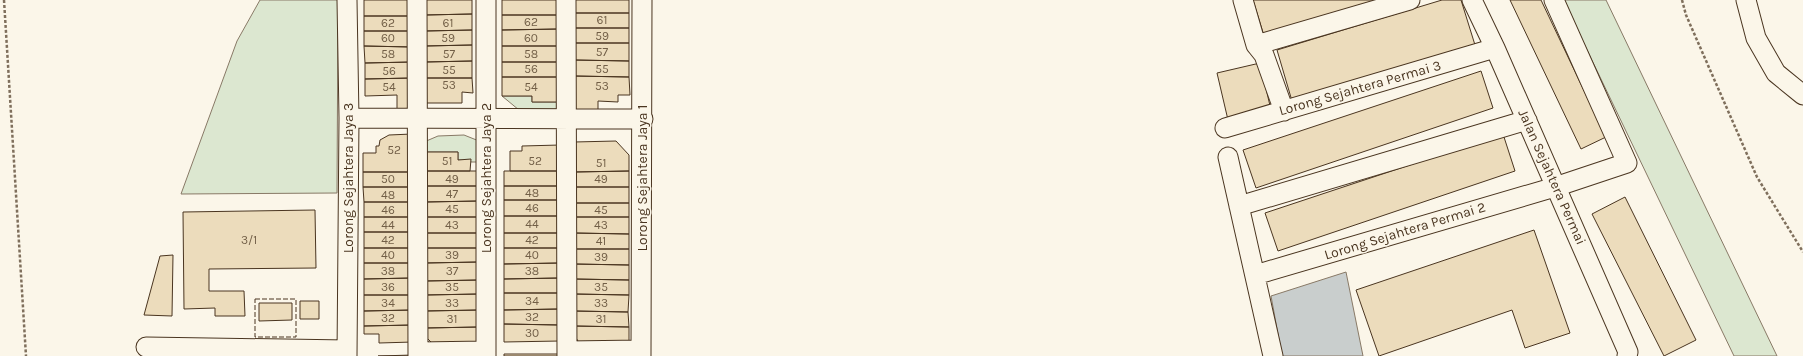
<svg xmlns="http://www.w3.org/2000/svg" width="1803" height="356" font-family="Karla,sans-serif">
<rect width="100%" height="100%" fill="#fbf6e9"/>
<path fill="#dce7d0" stroke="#887966" d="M260 0H338L337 193 181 194 237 41Z
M1563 0H1606L1777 356H1734Z
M502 96H532V102H559V110H519Z
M464 135 479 141V162H471L470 160H458V152H424V142L438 136Z"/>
<path fill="#c9cecd" stroke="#887966" d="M1346 272 1363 356H1282L1271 296Z"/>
<path fill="#ecdcbc" stroke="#4a3520" d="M364 0H412V16H364Z
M424 0H472V14L425 15Z
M502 0H560V15H502Z
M575 0H629V13H574Z
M1253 0H1391L1265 39Z
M1442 0H1461L1475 45 1292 101 1277 50Z
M1510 0H1541L1606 137 1581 149Z
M574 13H629V28H575Z
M472 14V30L425 31V15Z
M502 15H560L559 29 502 30Z
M364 16H412V31H364Z
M575 28H629V43H574Z
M559 29V46H502V30Z
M472 30V45L425 46V31Z
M364 31H412V47L364 46Z
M574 43H629V61L574 60Z
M472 45V61L425 62V46Z
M364 46 412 47V62L365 63Z
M502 46H559V62H502Z
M574 60 629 61V77L574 76Z
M472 61V78H425V62Z
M412 62V78L365 79V63Z
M502 62H559V77H502Z
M1260 63 1271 110 1228 120 1217 73Z
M1481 71 1493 108 1256 188 1243 150Z
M574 76 629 77 630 95H618V102L598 101V112H574Z
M502 77H559V102H532V96H502Z
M412 78 413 108 397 109V95L365 96V79Z
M425 78H472L473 93 462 92V103H425Z
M412 134V172H363V153H376V146H379L380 140 389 135Z
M1503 134 1515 171 1278 251 1265 213Z
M616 141 629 155V171L574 172V142Z
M560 145V171H510V151H522V146Z
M424 152H458V160L471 159 470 171H424Z
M424 171H479V186H424Z
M504 171H560V186H504Z
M629 171V187H574V172Z
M363 172H412V187H363Z
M424 186H479V201L425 202Z
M504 186H560V200H504Z
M363 187H412L413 202H364Z
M574 187H629V203H574Z
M1625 197 1696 340 1664 356 1592 214Z
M504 200H560V216H504Z
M479 201V217H425V202Z
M364 202H413V217H364Z
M574 203H629V217H574Z
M315 210 316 268 209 269V291H244L245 316H215V308L184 309 183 212Z
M504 216H560V233H504Z
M364 217H413V232H364Z
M425 217H479V233H425Z
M574 217H629V234L574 233Z
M1534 230 1570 333 1525 348 1512 310 1379 356 1356 290Z
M364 232H413V248H364Z
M425 233H479V248H425Z
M504 233H560V248H504Z
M574 233 629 234V249H574Z
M364 248H413L412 263H364Z
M425 248H479V262L425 263Z
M504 248H560V263L504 264Z
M574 249H629V265L574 264Z
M173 255 172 316 144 315 160 256Z
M479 262V280L425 281V263Z
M364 263H412V278L364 279Z
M560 263V278L504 279V264Z
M574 264 629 265V280L574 279Z
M412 278 413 295H364V279Z
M560 278V293H504V279Z
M574 279 629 280V295L574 294Z
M479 280V294L425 295V281Z
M504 293H560V309L504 310Z
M479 294V310L425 311V295Z
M574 294 629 295 628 312 574 311Z
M364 295H413V310L364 311Z
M300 301H319V319H300Z
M259 303H292V320L259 321Z
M560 309V325L504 324V310Z
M413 310V325L364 326V311Z
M479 310V327L425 328V311Z
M574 311 628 312 629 327 574 326Z
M504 324 560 325V341L504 342Z
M413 325V342L379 343V334H364V326Z
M574 326 629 327V344L579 343 574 334Z
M479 327V342L432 343 425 336V328Z
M504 354H560V356H504Z
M413 355V356H378Z"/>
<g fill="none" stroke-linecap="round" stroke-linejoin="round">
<g stroke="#4a3520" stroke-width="21">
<path id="minor" d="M417 0 418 356
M566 0 567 356
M1243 0 1256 45 1264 55 1284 111
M1472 0 1495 48 1628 352 1627 356
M1746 0 1756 38 1776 73 1803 95
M1256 45 1410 0
M349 118 643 119
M1225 128 1495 48
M1228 157 1273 356
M1239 206 1527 120
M1255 275 1555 187 1627 163 1554 0
M146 347 347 350
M567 351 641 350
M418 352 486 351
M347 356 349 118 347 0
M486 356V0
M641 356 642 0"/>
</g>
<path stroke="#7f6f5c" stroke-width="2.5" stroke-dasharray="3 2" stroke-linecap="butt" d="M4 0 26 356
M1682 0 1686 15 1757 177 1803 252"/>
<use href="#minor" stroke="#fbf6e9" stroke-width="19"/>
<path stroke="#4a3520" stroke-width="1" stroke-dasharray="5 2" stroke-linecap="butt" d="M255 299H296V337H255Z"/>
</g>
<g text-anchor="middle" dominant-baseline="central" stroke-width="3" stroke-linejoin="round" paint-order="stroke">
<g font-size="12" fill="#725f47">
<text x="602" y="20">61</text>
<text x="531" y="22">62</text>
<text x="388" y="23">62</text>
<text x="448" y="23">61</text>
<text x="602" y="36">59</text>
<text x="388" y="38">60</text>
<text x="448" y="38">59</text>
<text x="531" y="38">60</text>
<text x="602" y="52">57</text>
<text x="388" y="54">58</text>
<text x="449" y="54">57</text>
<text x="531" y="54">58</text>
<text x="531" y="69">56</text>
<text x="602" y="69">55</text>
<text x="449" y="70">55</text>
<text x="389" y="71">56</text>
<text x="449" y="85">53</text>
<text x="602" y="86">53</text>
<text x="389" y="87">54</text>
<text x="531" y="87">54</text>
<text x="394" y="150">52</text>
<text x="447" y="161">51</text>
<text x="535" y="161">52</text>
<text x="601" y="163">51</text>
<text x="388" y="179">50</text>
<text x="452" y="179">49</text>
<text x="601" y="179">49</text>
<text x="532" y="193">48</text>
<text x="452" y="194">47</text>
<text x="388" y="195">48</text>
<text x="532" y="208">46</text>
<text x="452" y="209">45</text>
<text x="388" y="210">46</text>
<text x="601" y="210">45</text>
<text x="532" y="224">44</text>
<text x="388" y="225">44</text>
<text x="452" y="225">43</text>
<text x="601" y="225">43</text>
<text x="249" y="240">3/1</text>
<text x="388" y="240">42</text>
<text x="532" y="240">42</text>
<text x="601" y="241">41</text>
<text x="388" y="255">40</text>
<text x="452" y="255">39</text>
<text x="532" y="255">40</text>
<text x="601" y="257">39</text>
<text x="388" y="271">38</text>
<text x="452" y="271">37</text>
<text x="532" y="271">38</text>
<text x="388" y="287">36</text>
<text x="452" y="287">35</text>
<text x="601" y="287">35</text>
<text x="532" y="301">34</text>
<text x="388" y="303">34</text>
<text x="452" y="303">33</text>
<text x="601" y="303">33</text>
<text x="532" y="317">32</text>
<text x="388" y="318">32</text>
<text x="452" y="319">31</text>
<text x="601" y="319">31</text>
<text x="532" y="333">30</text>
</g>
<g font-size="14" fill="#4a3520" stroke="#fbf6e9">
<text transform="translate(1360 88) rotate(-16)">Lorong Sejahtera Permai 3</text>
<text transform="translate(1552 177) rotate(66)">Jalan Sejahtera Permai</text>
<text transform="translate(348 178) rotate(-90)">Lorong Sejahtera Jaya 3</text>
<text transform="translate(486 178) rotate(-90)">Lorong Sejahtera Jaya 2</text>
<text transform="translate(642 178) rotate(-90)">Lorong Sejahtera Jaya 1</text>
<text transform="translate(1405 231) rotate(-17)">Lorong Sejahtera Permai 2</text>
</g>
</g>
</svg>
